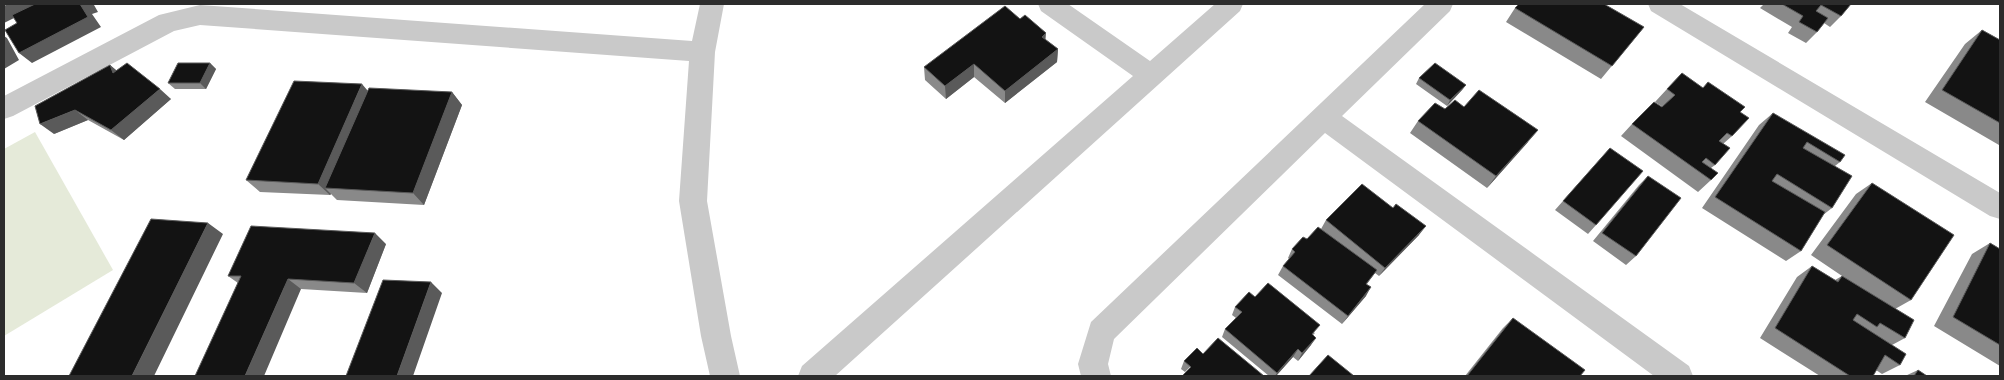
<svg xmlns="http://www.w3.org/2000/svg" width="2004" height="380" font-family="Inter,sans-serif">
<rect width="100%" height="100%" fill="#fff"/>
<path fill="#e5ead9" d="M35 132 113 270 4 336V149Z"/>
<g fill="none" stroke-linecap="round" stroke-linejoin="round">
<path fill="#c9c9c9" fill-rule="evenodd" d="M700 4H724L715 52 707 201 731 336 740 376H710L701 336 679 201 689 61 200 25 174 31 13 116 4 119V96L159 15 200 5 692 41Z
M1038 4H1068L1150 61 1215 4H1243L1240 11 835 376H798L802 366 1133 76 1041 11Z
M1425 4H1453L1450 11 1342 116 1689 366 1693 376H1654L1325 133 1114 339 1108 364 1111 376H1081L1078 364 1091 322Z
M1648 4H1680L2000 193V219L1990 216 1651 11Z"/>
</g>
<path fill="#898989" d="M1764 4H1851L1841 16 1830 27 1824 23 1817 32 1806 43 1788 33 1792 27 1760 8Z
M1515 8 1644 27 1601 79 1506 22Z
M1020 19 1058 49 1057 62 1005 103 974 77 946 99 925 80 924 67Z
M1982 30 2000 40V144L1999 145 1925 102 1965 44Z
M210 63 216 69 206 89H175L168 83Z
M110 65 117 71 171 99 124 140 88 120 54 134Z
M1419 78 1466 85 1462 90 1447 106 1416 84Z
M1667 89 1740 112 1732 136 1723 144 1715 165 1711 168V180L1698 192 1621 136 1632 124 1663 107 1655 102Z
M368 91 452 92 462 105 424 205 337 200 331 194 330 195 260 192 246 180Z
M1464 107 1528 142 1487 188 1410 133 1418 121 1445 109Z
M1773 113 1840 162 1835 166 1832 208 1823 215 1801 251 1786 261 1702 208 1759 125Z
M1610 148 1596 225 1588 234 1555 210Z
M1648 176 1636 256 1626 265 1593 241 1639 185Z
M1872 183 1911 300 1895 309 1905 338 1892 345 1900 365 1882 374 1876 370 1873 376H1820L1760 338 1797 277 1812 266 1835 280 1842 276 1848 280 1811 255 1856 194Z
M1326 220 1419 235 1379 276 1375 273 1367 284 1366 296 1342 324 1278 275 1283 266 1289 259 1288 258 1292 249 1321 229Z
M1990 243 2000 249V366L1934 326 1972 254Z
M386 244 367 293 301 289 238 283 228 276Z
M1255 297 1315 333 1313 335 1311 345 1298 361 1293 357 1276 376H1269L1222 337 1225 329 1236 318 1232 315 1235 307Z
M1513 318 1580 376H1465L1503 328Z
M1203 354 1185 372 1181 369 1184 361Z
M1918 370 1927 376H1905Z"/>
<path fill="#5a5a5a" d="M8 4H42L4 23V6Z
M79 4H93L94 5 98 12 92 14 101 27 32 63 19 53Z
M1046 33 1045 46 1042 37Z
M4 36 7 38 19 60 4 69Z
M1058 49 1057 62 1005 103V91Z
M210 63 216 69 206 89 200 83Z
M974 64V77L946 99 945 86Z
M110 65 122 75 113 73Z
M362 84 373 97 325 188 331 194 330 195 318 184Z
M1466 85 1462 90 1447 106 1450 100Z
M160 89 171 99 124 140 111 130Z
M452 92 462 105 424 205 413 193Z
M75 110 88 120 54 134 40 124Z
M1538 130 1528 142 1487 188 1496 176Z
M208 223 223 234 154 376H132Z
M1426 226 1419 235 1379 276 1385 268Z
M375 233 386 244 367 293 354 283Z
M288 279 301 289 264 376H245Z
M431 282 442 293 413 376H397Z
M1371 287 1366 296 1342 324 1348 316Z
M1316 338 1311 345 1298 361 1302 353Z
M1298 349 1293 357 1276 376H1275L1277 373Z"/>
<path fill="#131313" stroke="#5a5a5a" d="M35 4H80L88 17 19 53 5 30 17 23 12 15Z
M1519 4H1604L1644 27 1612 66 1515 8Z
M1782 4H1851L1841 16 1821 5 1816 11 1828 18 1817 32 1799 22 1803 16Z
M1005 6 1020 19 1025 15 1046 33 1042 37 1058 49 1005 91 974 64 945 86 924 67Z
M1982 30 2000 40V123L1942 90Z
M127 63 160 89 111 130 75 110 40 124 35 106 110 65 113 73Z
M178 63H210L200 83H168Z
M1435 63 1466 85 1450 100 1419 78Z
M1682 73 1703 88 1708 82 1745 107 1740 112 1749 118 1732 136 1727 133 1719 141 1730 148 1715 165 1706 158 1702 162 1718 173 1711 180 1632 124 1654 102 1662 107 1675 95 1667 89Z
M294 81 362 84 318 184 246 180Z
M369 88 452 92 413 193 325 188Z
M1479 90 1538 130 1496 176 1418 121 1435 103 1445 109 1455 100 1464 107Z
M1773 113 1845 155 1840 162 1807 142 1803 148 1852 176 1832 208 1777 174 1772 181 1825 212 1801 251 1715 197Z
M1610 148 1643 171 1596 225 1563 201Z
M1648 176 1681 198 1636 256 1602 233Z
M1872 183 1954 235 1911 300 1827 245Z
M1362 184 1393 208 1396 204 1426 226 1385 268 1326 220Z
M151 219 208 223 132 376H69Z
M251 226 375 233 354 283 288 279 245 376H195L241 276H228Z
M1318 227 1377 270 1366 284 1371 287 1348 316 1283 266 1295 252 1292 249 1303 237 1307 239Z
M1990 243 2000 249V345L1953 317Z
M1812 266 1838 282 1842 276 1914 320 1905 338 1880 323 1877 327 1857 314 1853 320 1906 354 1900 365 1885 355 1873 376H1850L1775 328Z
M383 280 431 282 397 376H346Z
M1268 283 1320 325 1312 334 1316 338 1302 353 1298 349 1277 373 1225 329 1242 312 1235 307 1249 292 1255 297Z
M1513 318 1585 370 1580 376H1467Z
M1218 338 1264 376H1182L1191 367 1184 361 1197 348 1203 354Z
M1328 355 1354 376H1309Z
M1918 370 1927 376H1914Z"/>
<rect width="2004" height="380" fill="none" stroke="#2c2c2c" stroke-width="10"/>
</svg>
